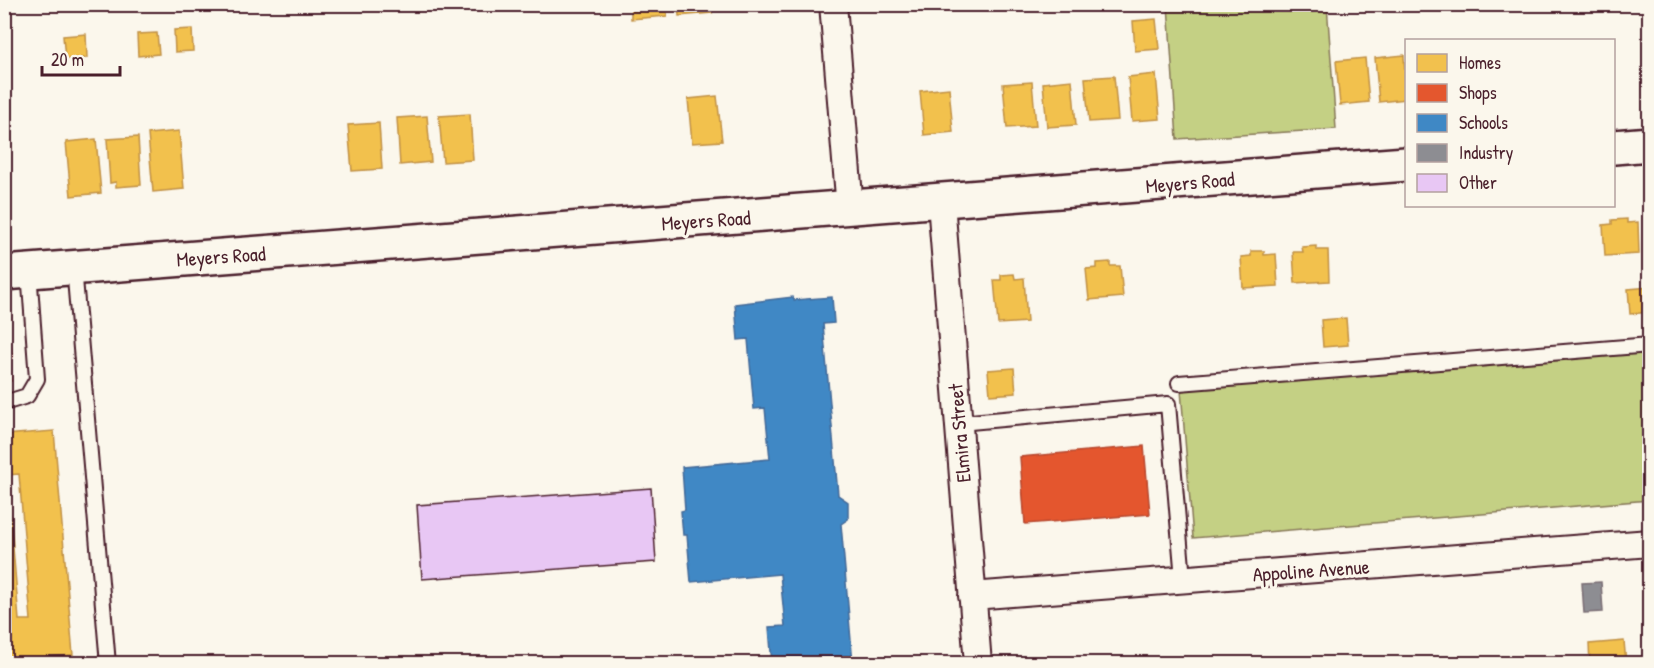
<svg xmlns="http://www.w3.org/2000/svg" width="1654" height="668" font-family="'Patrick Hand',sans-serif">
<rect width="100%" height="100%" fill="#fbf7ec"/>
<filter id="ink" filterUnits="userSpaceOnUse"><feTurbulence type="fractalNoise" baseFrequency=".0167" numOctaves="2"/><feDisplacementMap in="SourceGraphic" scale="12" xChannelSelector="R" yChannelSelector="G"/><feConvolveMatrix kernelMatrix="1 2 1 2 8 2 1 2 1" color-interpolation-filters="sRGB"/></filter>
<g filter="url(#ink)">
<path fill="#c4d084" stroke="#877858" stroke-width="1.5" d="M1168 5H1327L1336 129 1177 139Z
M1649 351V500L1193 538 1181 390Z"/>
<path fill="#f2c14e" stroke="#c09044" stroke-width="1.5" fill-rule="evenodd" d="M631 4H666L667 16 631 19Z
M678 4H711L712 13 679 16Z
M1156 19 1159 49 1135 51 1133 21Z
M192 29 193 51 175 52 174 30Z
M157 33 159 54 138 56 137 34Z
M86 34 87 58 65 59 63 36Z
M1404 55 1406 99 1379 102 1375 58Z
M1365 58 1369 102 1340 105 1336 61Z
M1156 74 1160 119 1132 121 1128 77Z
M1114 76 1118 120 1089 122 1085 78Z
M1072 80 1076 125 1047 127 1043 83Z
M1032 82 1036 126 1007 128 1003 84Z
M949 88 953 132 924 135 920 91Z
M717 96 722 141 692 143 688 99Z
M470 114 473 160 443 162 439 116Z
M427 116 431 162 400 165 397 118Z
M379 123 382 169 352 171 348 125Z
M179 131 184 189 153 192 148 134Z
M138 137 141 185 116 187V182L110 183 107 139Z
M96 139 101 193 71 196 66 142Z
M1627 219V223L1638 222 1639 254 1605 256 1603 225 1612 224V220Z
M1316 246V250H1328L1329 281 1295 283 1293 252H1303L1302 247Z
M1251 251H1264V255L1276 254 1278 286 1243 288 1241 257 1251 256Z
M1110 262V266H1120L1123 297 1089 300 1086 269 1097 268V263Z
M1014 274 1015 279 1024 278 1027 322 998 324 994 280H1001V275Z
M1650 287V312L1630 314 1628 289Z
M1346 318 1348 345 1323 347 1321 320Z
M1014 368 1016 393 990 395 988 370Z
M54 431 73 655 4 661V435ZM19 474 31 620H19L7 475Z
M1624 641 1626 664H1590L1589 644Z"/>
<path fill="#e4572e" stroke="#b6462d" stroke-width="1.5" d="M4 333 7 349 11 348 12 358 9 359 11 381H4Z
M1144 446 1150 514 1025 524 1020 457Z"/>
<path fill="#3f88c5" stroke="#426897" stroke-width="1.5" d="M793 297 794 300 832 297 834 323 823 324 838 495 848 502V519L841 524 853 664H772L769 627 785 626 780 574 691 582 687 535H683L681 511 685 510 682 467 770 459 765 408 754 409 748 339 738 340 735 304Z"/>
<path fill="#8d8d92" stroke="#796c73" stroke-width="1.5" d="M1601 582 1603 612 1584 613 1582 583Z"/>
<path fill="#e8c7f4" stroke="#4a1f2b" stroke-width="1.5" d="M651 488 656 562 422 579 417 505Z"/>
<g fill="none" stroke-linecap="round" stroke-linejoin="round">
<g stroke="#4a1f2b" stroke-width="18">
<path id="lane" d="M74 267 108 664
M1179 383 1650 345
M4 403 27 396 37 379 29 271
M959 423 1168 404 1183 579"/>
</g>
<g stroke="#4a1f2b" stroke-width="30">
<path id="street" d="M833 4 850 209
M941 202 978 664
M972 596 1650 543"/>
</g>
<g stroke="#4a1f2b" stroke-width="38">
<path id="secondary" d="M1614 147 1650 144
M4 273 1406 164"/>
</g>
<use href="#lane" stroke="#fbf7ec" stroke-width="14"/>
<use href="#street" stroke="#fbf7ec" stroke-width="26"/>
<use href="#secondary" stroke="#fbf7ec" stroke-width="33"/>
</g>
</g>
<g text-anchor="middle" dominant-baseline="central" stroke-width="6" stroke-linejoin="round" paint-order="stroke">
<g font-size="20" fill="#4a1f2b" stroke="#fbf7ec">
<text transform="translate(1190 182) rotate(-5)">Meyers Road</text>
<text transform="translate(706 220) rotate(-4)">Meyers Road</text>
<text transform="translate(221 256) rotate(-4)">Meyers Road</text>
<text transform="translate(959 433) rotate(-95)">Elmira Street</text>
<text transform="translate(1311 570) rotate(-4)">Appoline Avenue</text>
</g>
</g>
<rect width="1654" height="668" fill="none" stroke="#fbf7ec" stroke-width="24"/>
<rect x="12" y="12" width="1630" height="644" fill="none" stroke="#4a1f2b" stroke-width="2" filter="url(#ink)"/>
<rect x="1405" y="39" width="210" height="168" fill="#fbf7ec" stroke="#b4a19f" stroke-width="1.5"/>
<rect x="1417" y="54" width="30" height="18" fill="#f2c14e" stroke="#b4a19f" stroke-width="1.5"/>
<text x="1459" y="69" font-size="18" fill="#4a1f2b">Homes</text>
<rect x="1417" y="84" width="30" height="18" fill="#e4572e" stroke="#b4a19f" stroke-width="1.5"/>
<text x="1459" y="99" font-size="18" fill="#4a1f2b">Shops</text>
<rect x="1417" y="114" width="30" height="18" fill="#3f88c5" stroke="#b4a19f" stroke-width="1.5"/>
<text x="1459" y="129" font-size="18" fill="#4a1f2b">Schools</text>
<rect x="1417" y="144" width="30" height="18" fill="#8d8d92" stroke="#b4a19f" stroke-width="1.5"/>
<text x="1459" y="159" font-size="18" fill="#4a1f2b">Industry</text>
<rect x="1417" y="174" width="30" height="18" fill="#e8c7f4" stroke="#b4a19f" stroke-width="1.5"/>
<text x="1459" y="189" font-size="18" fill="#4a1f2b">Other</text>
<path d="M42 66v9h78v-9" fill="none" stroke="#4a1f2b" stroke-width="3"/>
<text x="51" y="66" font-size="18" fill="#4a1f2b" stroke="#fbf7ec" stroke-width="4.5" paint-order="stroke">20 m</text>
</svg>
